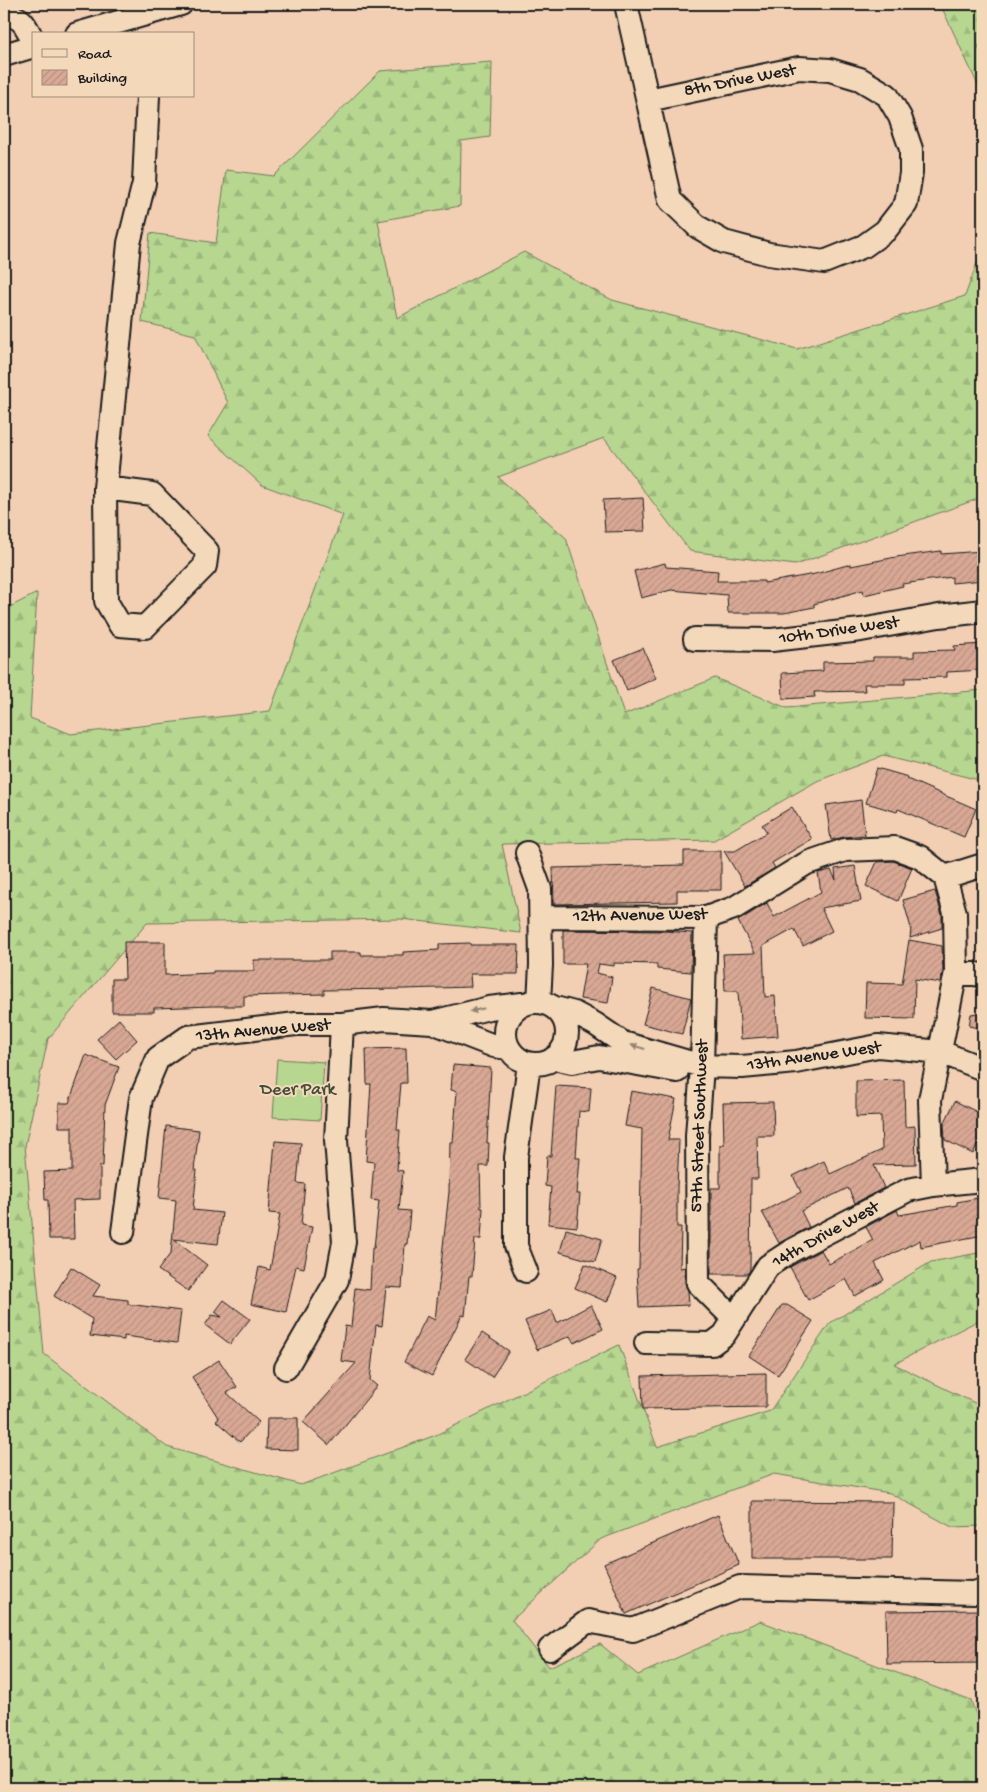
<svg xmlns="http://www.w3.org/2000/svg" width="987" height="1792" font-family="'Gochi Hand',sans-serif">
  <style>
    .green { fill: #b7d790; stroke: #6a7a56 }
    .forest { fill: url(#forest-firs); stroke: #6a7a56 }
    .building { fill: url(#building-hatch); stroke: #1c1c1c }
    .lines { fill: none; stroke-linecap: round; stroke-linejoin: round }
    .minor-casing { stroke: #1c1c1c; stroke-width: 26 }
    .minor { stroke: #f3d8ba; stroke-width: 22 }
    .oneway { fill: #928373 }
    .labels { text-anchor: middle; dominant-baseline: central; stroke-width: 4; stroke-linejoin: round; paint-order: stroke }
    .street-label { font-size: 18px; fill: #1c1c1c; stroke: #f3d8ba }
    .park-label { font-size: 18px; fill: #434b39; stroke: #f3d8ba }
  </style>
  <defs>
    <pattern id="forest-firs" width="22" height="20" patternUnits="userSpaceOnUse" patternTransform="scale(1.25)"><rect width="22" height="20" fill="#b7d790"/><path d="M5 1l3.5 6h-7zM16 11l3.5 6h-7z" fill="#9db87c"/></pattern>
    <pattern id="building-hatch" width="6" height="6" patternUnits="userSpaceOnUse" patternTransform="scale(1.25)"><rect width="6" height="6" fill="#d9a895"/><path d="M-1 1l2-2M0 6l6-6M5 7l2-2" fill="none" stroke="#ba9080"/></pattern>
  </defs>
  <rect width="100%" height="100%" fill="#f2ceb3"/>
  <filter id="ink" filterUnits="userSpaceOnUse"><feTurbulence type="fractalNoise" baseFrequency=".02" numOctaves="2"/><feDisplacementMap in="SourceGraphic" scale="10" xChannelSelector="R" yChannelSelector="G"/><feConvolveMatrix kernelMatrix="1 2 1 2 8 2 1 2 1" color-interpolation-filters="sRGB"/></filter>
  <g filter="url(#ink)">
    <path class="green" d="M277,1059l47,3 -4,58 -47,-3z"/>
    <path class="forest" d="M910,4h73v33l-5,11 5,7v41l-40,-86z
      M492,62l-2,75 -29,4 -1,65 -82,15 19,97 127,-66 88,48 185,49 168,-53 18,-49v250l-188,68 -105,-14 -86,-113 -106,39 68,61 58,177 91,-37 72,30 196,-18v87l-8,2 -92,-23 -66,25 -103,59 -212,4 19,89 -120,-14 -254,4 -99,116 -23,107 19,208 123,93 134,38 135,-50 183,-90 38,102 113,-36 60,-88 101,-61 52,-10v66l-89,46 89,43v119l-31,1 -62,-34 -116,-19 -173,65 -89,81 37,47 51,-23 38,31 122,-54 211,80 12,33v54h-979v-1178l33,-17 -7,125 41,16 199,-23 73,-196 -81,-30 -54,-49 20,-33 -33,-68 -53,-13 8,-89 66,10 10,-73 48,6 106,-105z"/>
    <path class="building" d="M643,498l2,33 -40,1 -2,-32z
      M941,551v3l42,-3v29l-31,3v-6l-50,7 1,2 -39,9 -1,-5 -49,14v3l-30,6h-56l-1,-18 -56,-5 -30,8 -7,-27 31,-8 1,4 52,4 -1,10h47v2l51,-9 36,-10v2l45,-9z
      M983,644v26l-36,2v5l-42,1v6h-41l1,7 -51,1 1,5 -32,2 -1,-26 41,-2v-9l50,-1v-4h41v-6l41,-1 -1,-4z
      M643,648l13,30 -29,13 -13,-31z
      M877,768l31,9 -1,2 69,30 -12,28 -66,-28 -1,3 -31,-9z
      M861,800l4,35 -21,2 -13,3 -5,-35z
      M792,807l20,32 -40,24 3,5 -30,18 -21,-35h11l32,-19 -5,-7z
      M684,851h37v39h-44v12l-123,2 -1,-36 131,-3z
      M893,861l19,7 -14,33 -32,-15 11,-24z
      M855,866l6,35 -40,7 11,23 -29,15 -9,-17 -31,17 2,51 10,-1 3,40 -37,3 -3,-48h-13l-2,-37 32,-1 -17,-32 29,-18 7,14 47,-25 -3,-19 13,-3 5,10 -1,-11z
      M935,891l7,24v13l-32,10 1,-10 -8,-28z
      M563,930l102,1 27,2 -1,39 -34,-3v-5l-43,-1v3l-15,-2 -2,9 15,4 -4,26 -28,-4 6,-35h-23z
      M909,940l33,6 1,25 -3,12 -25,-4 -1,40 -49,-1 1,-35 36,1z
      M124,942h41v33l48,-2v-2h41v-11h76v-8h31v3h42v-3l36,-2v-6l31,-1v2h49l-1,29h-48l1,13 -67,2 -80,1v4l-80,2v10h-31l-59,2v4h-42v-33h13z
      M653,988l38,10 -9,36 -39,-10z
      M983,1012v17l-14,-3 2,-12z
      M119,1019l18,21 -21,19 -19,-20z
      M406,1048l1,35h-6l-4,47h3l-3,40 6,1 -4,39 11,1 -3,33h-2l-3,44 -16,-1 -4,39 -6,-1 -6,55 7,6 -48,59 -26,-23 53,-59 -15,-2 4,-35 6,1 4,-39 15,2 2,-42h2l5,-47 -8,-1 3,-38 -8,-1 5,-77h-4l-1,-35z
      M86,1055l33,12 -14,38 -2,61h-3v33l-27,1 1,39h-25l-1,-39h-3l-1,-28 28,-1v-44h-13v-24h10z
      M453,1065l38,3 -4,75h2l-1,23h-8l1,42h2l-2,31h-6l-3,37h-3l-4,40 -3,-1 -30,61 -28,-14 23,-46 8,4 14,-128 1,-50h3l4,-51 -6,-1z
      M904,1080l1,47 10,-1 1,38 -42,1 10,23 -29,15 -7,-15 -47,23 8,16 -30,16 -17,-31 39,-20 -8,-16 31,-15 6,13 52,-24 -1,-34 -25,1v-36z
      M556,1086l35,2 -2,24 -10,-1 -3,47h4l-3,36h3l-3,33 -29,-3 3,-37 -6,-1 2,-30h4z
      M631,1091l45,8 -8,41h11l-2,49v38h4l-1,41 5,-1v16l3,8 1,14 -50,2 -2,-38h2l3,-140 -17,-3z
      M955,1101l28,14v16l-10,23 -28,-14 -1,-16z
      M773,1102l1,34h-17l1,43h-7l-1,91 -3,4h-36v-86h9v-43h4l-1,-42z
      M166,1126l33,4 -5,40h3l-4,40 29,3 -4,31 -45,-5 34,26 -19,26 -30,-21 13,-17 5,-53 -17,-2z
      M275,1141l26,2 -4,40 8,1 -4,41 11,2 -8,41 -8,-2 -10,46 -35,-8 8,-37 11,3 10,-56 -11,-1z
      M983,1197v38l-62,12 -1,-7 -45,23 9,17 -29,16 -9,-17 -38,21 -18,-33 31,-17 8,14 44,-24 -7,-13 31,-17 2,5 58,-10v-3z
      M566,1229l36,10 -7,23 -35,-10z
      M585,1264l32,14 -10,24 -32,-14z
      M71,1267l29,18 -7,11 35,4v4l53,7 -4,32 -53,-7v4l-34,-4 2,-17 -38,-23z
      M224,1300l26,19 -20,25 -25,-19 7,-10 10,2 -7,-5z
      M591,1305l12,24 -29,14 -4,-7 -33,14 -12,-29 27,-11 5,13z
      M782,1305h5l26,16 -35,54 -29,-19z
      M482,1333l27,18 -17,26 -27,-18z
      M219,1360l18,27 -10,6 32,29 -19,20 -24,-21 3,-2 -27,-42z
      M766,1373v34l-123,2 -1,-33z
      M267,1418h31v32l-32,-1z
      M752,1501l141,1 -1,57h-140z
      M718,1515l21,50 -113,49 -22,-50z
      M983,1610v53l-96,1 -1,-53z"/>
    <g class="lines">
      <defs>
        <path id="minor" d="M626,4l44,196 28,27 26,15 45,12 55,8 40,-16 21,-15 21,-27 5,-31v-24l-11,-32 -13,-22 -27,-16 -30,-9 -31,-2 -151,32
          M4,15c19,0 22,12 30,27
          M77,34l104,-30
          M4,55l30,-9
          M105,488l47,6 55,57 -2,15 -60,61 -25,-2 -14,-24 -1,-113 24,-245 15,-60 4,-87
          M695,639l77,1 89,-10 78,-14 44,-5
          M527,853l13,36 1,76 -2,37
          M541,917l165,1 28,-10 73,-45 38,-13 50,-2 25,9 25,20 38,-12
          M706,918l-4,148 -5,70 1,147 35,35
          M956,972l27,3
          M505 1033a31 31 0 1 1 62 0a31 31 0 1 1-62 0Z
          M555,1008l19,5 21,11 28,19 79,23 40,1 54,-5 82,-16 63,6 42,17
          M432,1022l57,-14 33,-4
          M554,1058l18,4 27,-5 78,14
          M933,1185l-3,-85 26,-128 -1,-59 -10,-36
          M123,1232l18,-134 17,-40 30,-21 108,-13h46l42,-5 48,3 62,24 14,2
          M526,1271l-10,-25v-89l13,-93
          M646,1343l66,1 12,-9 44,-69 23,-15 117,-61 25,-5 50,-5
          M286,1368l51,-88 7,-38 -8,-102 6,-116
          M550,1649l38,-28 45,9 107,-43 234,6 9,-3"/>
      </defs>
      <use href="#minor" class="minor-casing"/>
      <use href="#minor" class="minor"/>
    </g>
    <defs><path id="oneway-solid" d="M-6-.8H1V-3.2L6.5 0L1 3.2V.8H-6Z" transform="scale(1.25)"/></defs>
    <g class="oneway">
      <use href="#oneway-solid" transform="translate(477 1010) rotate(167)"/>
      <use href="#oneway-solid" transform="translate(638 1047) rotate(-164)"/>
    </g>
  </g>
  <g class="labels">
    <g class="street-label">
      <text transform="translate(740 81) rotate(-11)">8th Drive West</text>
      <text transform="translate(839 631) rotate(-8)">10th Drive West</text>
      <text transform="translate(640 916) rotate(-1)">12th Avenue West</text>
      <text transform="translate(263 1031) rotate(-5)">13th Avenue West</text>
      <text transform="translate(814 1057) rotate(-8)">13th Avenue West</text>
      <text transform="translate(700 1126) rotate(-88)">57th Street Southwest</text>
      <text transform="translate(826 1235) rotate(-29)">14th Drive West</text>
    </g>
    <g class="park-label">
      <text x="298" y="1090">Deer Park</text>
    </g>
  </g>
  <rect width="987" height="1792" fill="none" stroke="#f3d8ba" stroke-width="20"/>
  <rect x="10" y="10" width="967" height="1772" fill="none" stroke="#1c1c1c" stroke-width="2" filter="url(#ink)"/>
  <rect x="32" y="32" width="162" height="65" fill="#f3d8ba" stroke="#9d8d7b"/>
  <rect x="42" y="49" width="25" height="8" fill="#f3d8ba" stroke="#9d8d7b"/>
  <text x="78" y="58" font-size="15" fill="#1c1c1c">Road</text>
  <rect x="42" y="70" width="25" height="15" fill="url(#building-hatch)" stroke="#9d8d7b"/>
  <text x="78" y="82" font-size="15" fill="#1c1c1c">Building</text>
</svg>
